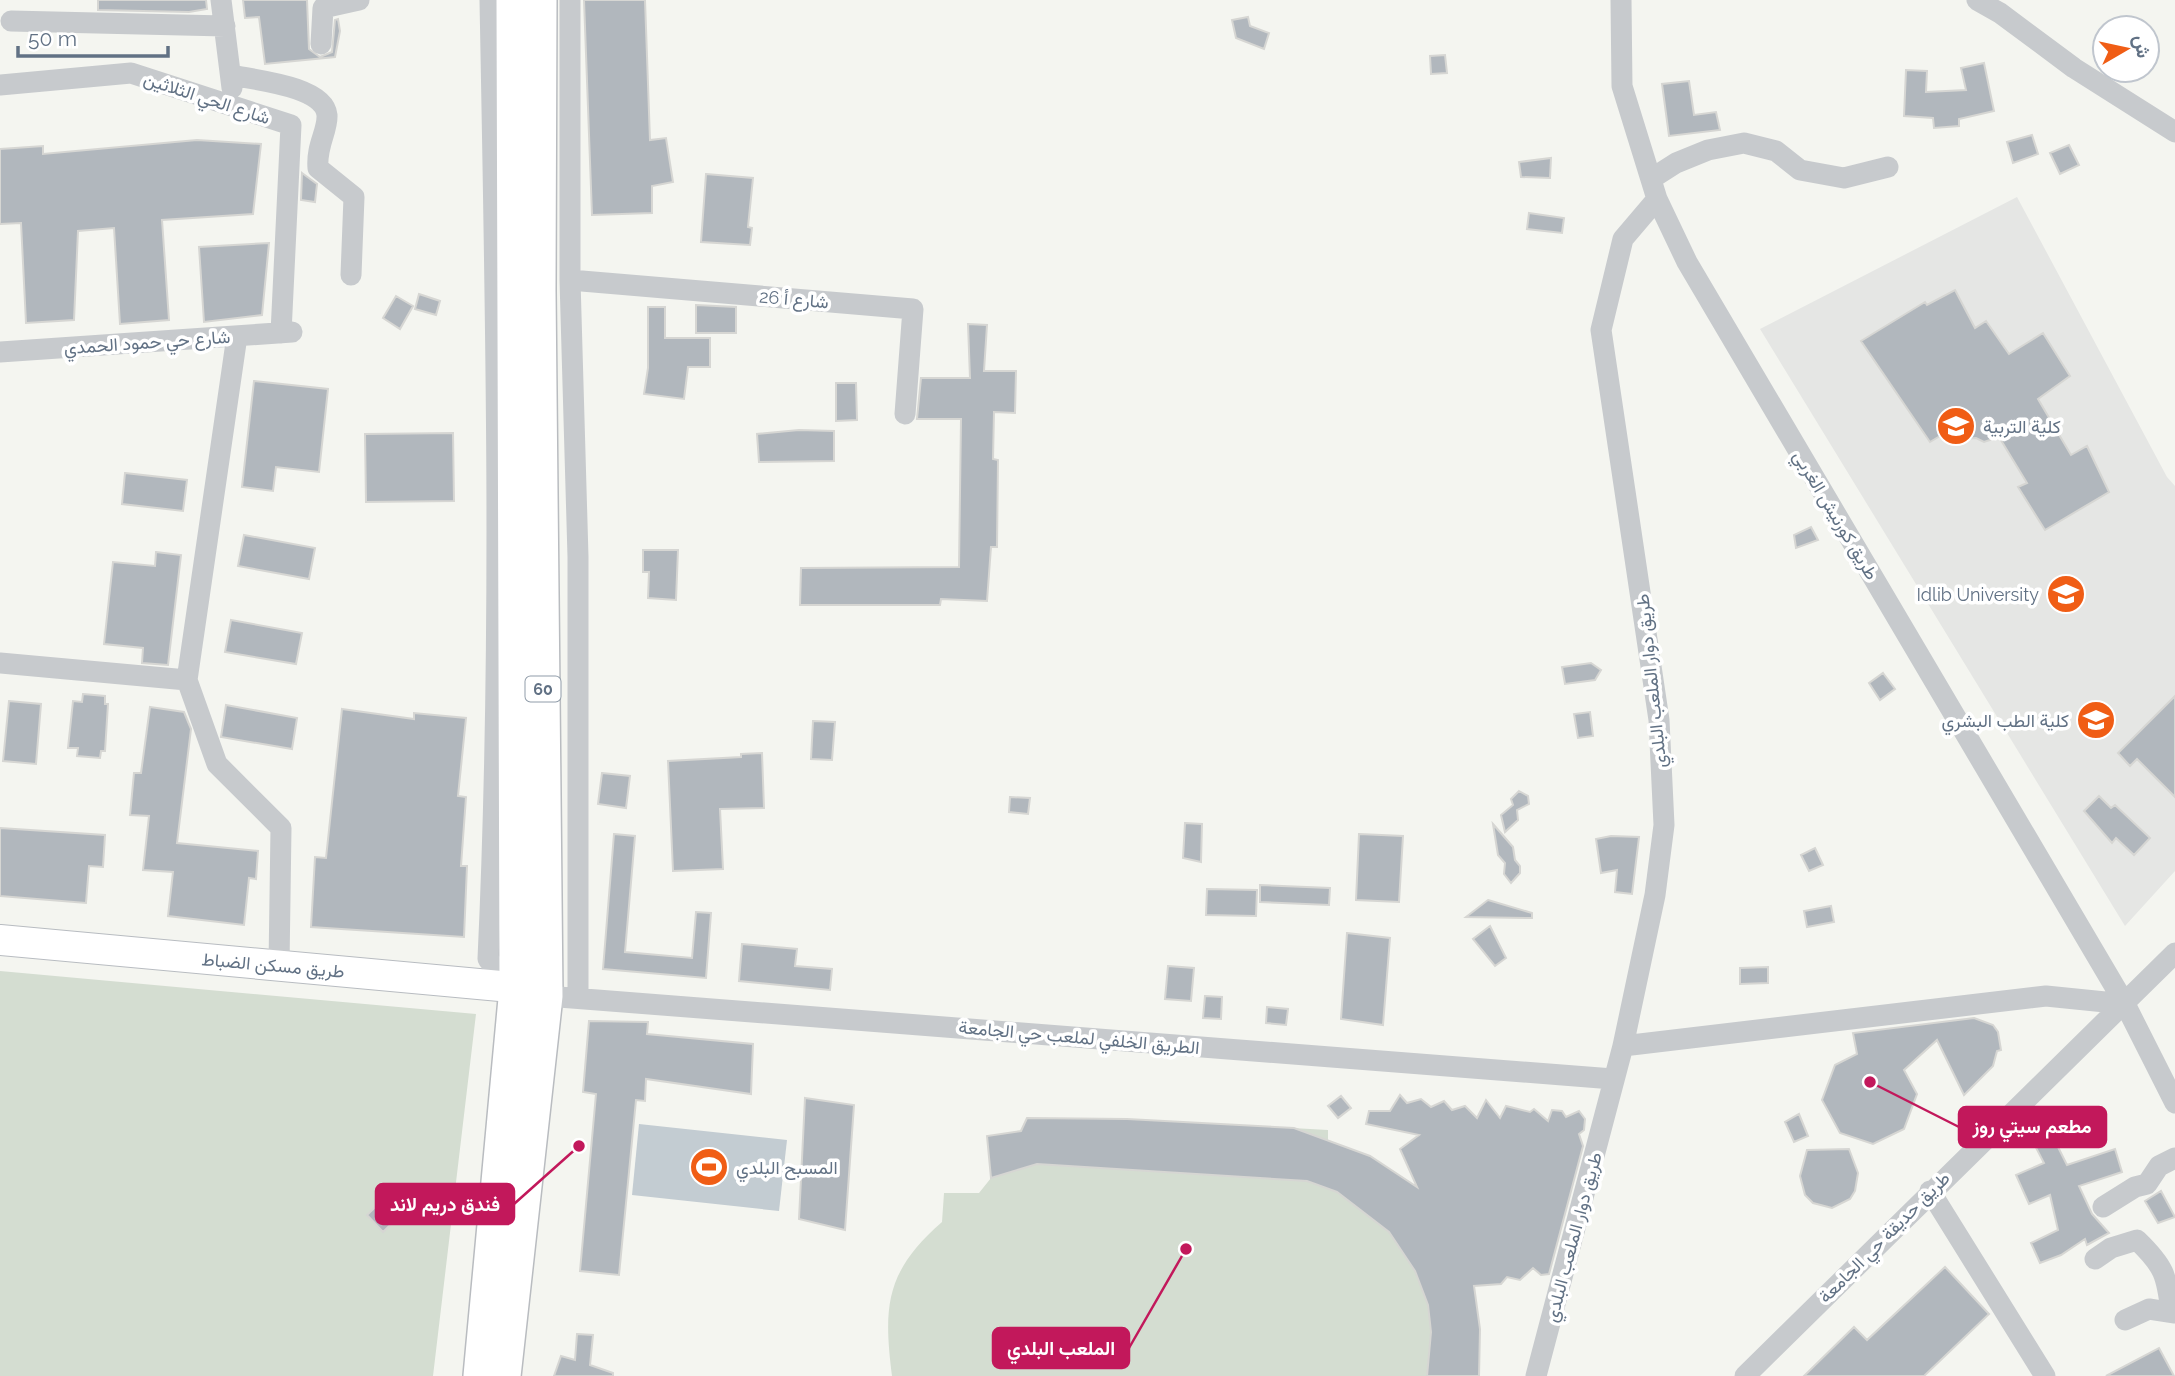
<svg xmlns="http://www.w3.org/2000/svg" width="2175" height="1376" font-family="Raleway,Vazirmatn,sans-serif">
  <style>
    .built { fill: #e5e6e4 }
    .green { fill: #d4ddd1 }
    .water { fill: #c3ccd2 }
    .building { fill: #b1b7bd; stroke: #d6d6d3; stroke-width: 2 }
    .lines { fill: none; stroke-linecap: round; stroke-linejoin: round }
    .secondary-casing { stroke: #b8bcc1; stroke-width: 32 }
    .primary-casing { stroke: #b9bcc0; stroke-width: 36 }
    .street { stroke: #c7cacd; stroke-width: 21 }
    .secondary { stroke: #fff; stroke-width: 30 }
    .primary { stroke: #fff; stroke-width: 33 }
    .labels { text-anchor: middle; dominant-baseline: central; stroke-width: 7; stroke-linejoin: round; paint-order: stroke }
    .shield { fill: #fff; stroke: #909ca9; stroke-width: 2 }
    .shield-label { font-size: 16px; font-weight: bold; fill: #617184 }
    .street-label { font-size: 18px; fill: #617184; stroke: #fff }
    .poi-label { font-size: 18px; fill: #617184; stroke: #fff; text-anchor: start }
    .leader { fill: none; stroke: #c2185b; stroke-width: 2.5 }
    .callout-dot { fill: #c2185b; stroke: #fff; stroke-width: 2.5 }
    .callout { fill: #c2185b; stroke: #c2185b; stroke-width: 2.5 }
    .callout-label { font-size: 19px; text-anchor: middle; font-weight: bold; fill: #fff }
  </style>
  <rect width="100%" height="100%" fill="#f4f5f0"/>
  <path class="built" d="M2017,197l150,280 8,9v385l-50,55 -365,-597z"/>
  <path class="green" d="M0,971l476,43 -43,362h-433z
    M1027,1118l100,1 201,11v11l40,14 39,25 67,110 6,39 -2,47h-586c-9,-71 -6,-105 50,-154l2,-29h35l12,-15 -4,-42 33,-5z"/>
  <path class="water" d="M639,1124l148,16 -8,71 -147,-16z"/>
  <path class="building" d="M98,0h108l1,9 -18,3 -91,-2z
    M243,0h64l2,49 11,8 12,-5 3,-32 3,-1 2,12 -5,26 -70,7 -6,-47 -14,1z
    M584,0h61l5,140 16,-2 7,44 -21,4v27l-60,2z
    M1248,17l2,9 19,7 -5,16 -28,-11 -4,-18z
    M1445,55l2,18 -16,1 -1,-18z
    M1984,63l10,48 -35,8v7l-25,2 -1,-10 -29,-2 2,-46 21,1 -1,21 40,-2 -5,-22z
    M1689,81l5,34 22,-3 4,18 -51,6 -7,-52z
    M2032,135l6,19 -25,9 -6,-21z
    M197,140l64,4 -8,70 -91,6 7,100 -49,4 -6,-96 -36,3 -4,89 -48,3 -5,-100 -21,1v-75l43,-3v8z
    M2069,145l10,20 -19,9 -10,-21z
    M1551,158l-1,20 -29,-1 -2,-15z
    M302,173l15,11 -2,18 -14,-2z
    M706,174l47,4 -5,49 4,1 -2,17 -49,-3z
    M1529,213l35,5 -2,15 -35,-4z
    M269,243l-7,72 -58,7 -5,-75z
    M1955,290l20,38 11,-7 23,33 34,-21 27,43 -32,23 33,56 16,-9 22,46 -64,38 -27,-43 9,-4 -28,-46 -15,5 -8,-4 -11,1 -10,-12 -25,15 -69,-101 64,-39 2,3z
    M419,294l21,7 -4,14 -21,-6z
    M396,296l17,10 -13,23 -17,-11z
    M696,305l40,2v26h-40z
    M648,307h17v31h45v29h-22l-4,32 -40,-5 4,-26z
    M968,324l19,1 -3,46h32l-1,42 -21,-1 -1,47 5,1 -1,87h-6l-4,54 -46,-2 -1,6h-140l1,-37 158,-1 2,-148h-44l4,-41h49z
    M254,381l74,8 -9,83 -43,-5 -3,24 -31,-4z
    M836,383h20l1,37 -21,1z
    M799,430l35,1v30l-75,1 -2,-28z
    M453,433l1,68 -88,1 -1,-68z
    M125,473l62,7 -4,31 -61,-7z
    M1811,527l7,13 -22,8 -2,-13z
    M244,535l71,13 -6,31 -71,-13z
    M643,550h35l-2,50 -28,-2 1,-26h-6z
    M156,552l25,3 -13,110 -26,-2 1,-15 -39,-4 9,-82 42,4z
    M231,620l71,13 -6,31 -71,-12z
    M1591,663l10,7 -6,10 -30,4 -3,-17z
    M1883,673l12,16 -15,11 -11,-17z
    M83,694l22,2v8h3l-3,47h-4l-1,7 -23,-2 1,-8h-10l5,-47 9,1z
    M2175,696v101l-38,-38 -7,7 -12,-13z
    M9,701l32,3 -5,60 -33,-3z
    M226,705l71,13 -5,31 -71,-12z
    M150,707l34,5 7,17 -14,114 81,8 -2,28 -7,-1 -5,47 -76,-9 5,-44 -30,-2 6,-54 -19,-1 4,-42h7z
    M342,709l72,10v-6l52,5 -8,78 8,1 -5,69h6l-3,71 -153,-10 4,-70 11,1z
    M1590,712l3,24 -15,2 -4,-24z
    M813,721l22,1 -3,38 -21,-1z
    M762,753l2,55 -44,1 3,60 -50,2 -5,-110 73,-4v-3z
    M602,773l28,3 -4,32 -28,-4z
    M1519,791l9,5 1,8 -12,6 1,10 -13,12 -4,-17 12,-10 -2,-6z
    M2099,796l12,12 4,-3 35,33 -16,17 -18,-17 -4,5 -28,-32z
    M1010,797l20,1 -2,16 -19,-2z
    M1185,823l17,1 -1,38 -18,-4z
    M1493,824l20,23 2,13 5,6v7l-9,10 -7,-9 1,-11 -7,-8z
    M0,828l105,7 -2,32 -14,-1 -3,37 -86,-7z
    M614,834l21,2 -10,116 67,6 4,-46 15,1 -5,65 -103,-9z
    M1359,834l44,2 -4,66 -43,-2z
    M1611,836l28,1 -7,57 -17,-2 2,-22 -16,3 -5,-34z
    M1815,848l8,17 -14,6 -8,-16z
    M1260,885l70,3 -1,17 -69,-3z
    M1207,889l50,1 -1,26 -50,-1z
    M1488,900l44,13v5l-66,-1z
    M1831,906l3,16 -27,5 -3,-16z
    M1490,926l16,32 -11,8 -22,-27z
    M1347,933l43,5 -7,87 -42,-6z
    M742,944l55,5 -2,17 37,3 -2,21 -91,-9z
    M1168,966l26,2 -3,33 -26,-2z
    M1768,967v16l-28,1v-16z
    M1205,996l17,1 -1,22 -18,-1z
    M1267,1007l21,2 -2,16 -20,-2z
    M1974,1018l19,7 5,7 3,18 -4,1 -4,15 -29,29 -27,-55 -33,30 13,24 -13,35 -31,15 -33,-11 -18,-33 13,-35 22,-11 -4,-21z
    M589,1021l59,1 -1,12 106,10 -2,50 -105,-15 -1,22 -9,-1 -17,175 -39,-4 16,-177 -13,-2z
    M1400,1095l7,8 14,-4 10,8 13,-6 8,9 13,-4 12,12 9,-18 14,18 6,-12 24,6 4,-3 14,12 4,-11 10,1 4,6 13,-6 6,8 -1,11 -5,4 4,12 -34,128 -8,1 -8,-7 -13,12 -13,-3 -6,7 -27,2 6,43 -1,47h-52l4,-44 -3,-27 -13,-34 -26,-39 -52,-40 -30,-11 -270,-17 -46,14 -4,-42 34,-5 6,-13 100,1 167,9 76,28 47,31 -17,-38 19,-14 -53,-11 3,-13h21z
    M1341,1096l10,12 -13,10 -10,-12z
    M805,1098l49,7 -9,125 -46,-11z
    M1799,1114l9,22 -14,6 -9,-20z
    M2048,1127l19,38 48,-16 7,23 -43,14 13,28 17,19 -22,12 -2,-6 -24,16 -21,8 -9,-20 27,-13 -8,-35 -21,9 -13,-29 28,-12 -14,-27z
    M1849,1149l9,24 -3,18 -5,8 -18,9 -19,-5 -8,-8 -5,-19 7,-26z
    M395,1188l16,17 -28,27 -16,-17z
    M2161,1191l14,26 -17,6 -13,-22z
    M1945,1267l44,47 -65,62h-120l50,-49 13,13z
    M577,1334l16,1 -3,30 23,8v3h-59l7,-20 14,4z
    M2159,1348l15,28h-68z"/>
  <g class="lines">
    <defs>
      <path id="secondary" d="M0,940l511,47 28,7"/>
      <path id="primary" d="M480,1376l36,-388 -3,-988
        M504,1376l42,-380 -7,-705 1,-291"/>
    </defs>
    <use href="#secondary" class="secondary-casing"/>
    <use href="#primary" class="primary-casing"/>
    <path class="street" d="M221,0l11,88
      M490,0c6,320 13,640 -2,959l23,28
      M570,0v280l8,277v440
      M1621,0l1,86 35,113 30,63 438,742 50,99
      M1977,0l23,13 74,55 101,64
      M11,21l214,5
      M321,44l2,-36 36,-8
      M231,75c23,5 93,11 96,40 1,16 -11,30 -9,53l36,29 -3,78
      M0,85l131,-12 160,52 -10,208
      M1651,179l25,-16 32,-13 36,-7 32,8 24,19 44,8 44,-11
      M570,280l343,29 -8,105
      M237,336l-50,344 30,84 64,64 -2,137
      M0,352l292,-20
      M0,663l187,17
      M546,996l1067,83
      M1623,1046l423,-50 79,8
      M1930,1191l115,185
      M2103,1207l32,-20 12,-3 12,-18 16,-8
      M2095,1259l16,-11 26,-8c27,26 30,35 34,72
      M2125,1320l24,-11 26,4
      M1536,1376l87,-330 32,-151 9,-70 -5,-105 -58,-390 22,-91 34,-40
      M1745,1376l430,-423"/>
    <use href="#secondary" class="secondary"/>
    <use href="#primary" class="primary"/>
  </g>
  <defs>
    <symbol id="university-disc" viewBox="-11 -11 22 22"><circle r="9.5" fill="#f05d15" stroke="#fff"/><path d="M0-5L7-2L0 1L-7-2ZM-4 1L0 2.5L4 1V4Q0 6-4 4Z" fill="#fff"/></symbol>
    <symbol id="stadium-disc" viewBox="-11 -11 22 22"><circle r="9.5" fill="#f05d15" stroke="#fff"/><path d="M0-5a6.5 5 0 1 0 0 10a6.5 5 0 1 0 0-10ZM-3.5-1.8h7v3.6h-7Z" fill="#fff"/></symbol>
  </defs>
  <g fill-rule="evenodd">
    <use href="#university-disc" x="1934" y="404" width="44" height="44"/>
    <use href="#university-disc" x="2044" y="572" width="44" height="44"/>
    <use href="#university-disc" x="2074" y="698" width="44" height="44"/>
    <use href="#stadium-disc" x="687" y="1145" width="44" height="44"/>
  </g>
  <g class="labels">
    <rect class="shield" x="525.5" y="676.5" width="35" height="25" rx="5"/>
    <g class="shield-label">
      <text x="543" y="689">60</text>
    </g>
    <g class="street-label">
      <text transform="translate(207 98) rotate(18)">شارع الحي الثلاثين</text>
      <text transform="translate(794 299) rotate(5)">شارع أ 26</text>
      <text transform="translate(147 342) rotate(-4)">شارع حي حمود الحمدي</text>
      <text transform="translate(1836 515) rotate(59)">طريق كورنيش الغربي</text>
      <text transform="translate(1651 681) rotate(-96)">طريق دوار الملعب البلدي</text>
      <text transform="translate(273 965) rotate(5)">طريق مسكن الضباط</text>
      <text transform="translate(1079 1037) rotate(5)">الطريق الخلفي لملعب حي الجامعة</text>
      <text transform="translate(1573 1237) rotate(-75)">طريق دوار الملعب البلدي</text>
      <text transform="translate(1884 1237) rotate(-45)">طريق حديقة حي الجامعة</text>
    </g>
    <g class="poi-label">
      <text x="1983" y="426">كلية التربية</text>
      <text x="2039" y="594" text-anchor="end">Idlib University</text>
      <text x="2069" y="720" text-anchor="end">كلية الطب البشري</text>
      <text x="736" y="1167">المسبح البلدي</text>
    </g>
  </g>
  <path class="leader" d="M1870 1082L1959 1127M579 1146L514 1204M1186 1249L1129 1348"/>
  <g class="callout-dot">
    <circle cx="1870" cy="1082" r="7"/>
    <circle cx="579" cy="1146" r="7"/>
    <circle cx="1186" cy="1249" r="7"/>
  </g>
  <g class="callout">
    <rect x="1959" y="1107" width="147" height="40" rx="7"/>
    <rect x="376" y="1184" width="138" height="40" rx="7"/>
    <rect x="993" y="1328" width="136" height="40" rx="7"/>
  </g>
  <g class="callout-label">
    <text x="2032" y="1133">مطعم سيتي روز</text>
    <text x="445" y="1211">فندق دريم لاند</text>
    <text x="1061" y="1355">الملعب البلدي</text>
  </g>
  <g transform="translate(2126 49) rotate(81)"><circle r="33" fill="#ffffff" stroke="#c0c6ce" stroke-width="2"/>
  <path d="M0-5L12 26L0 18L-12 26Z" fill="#f05d15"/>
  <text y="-10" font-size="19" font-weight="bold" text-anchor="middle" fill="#617184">ش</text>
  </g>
  <path d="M18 46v10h150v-10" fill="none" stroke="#617184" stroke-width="3.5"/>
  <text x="28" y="46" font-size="21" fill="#617184" stroke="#ffffff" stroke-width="5" paint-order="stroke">50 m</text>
</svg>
